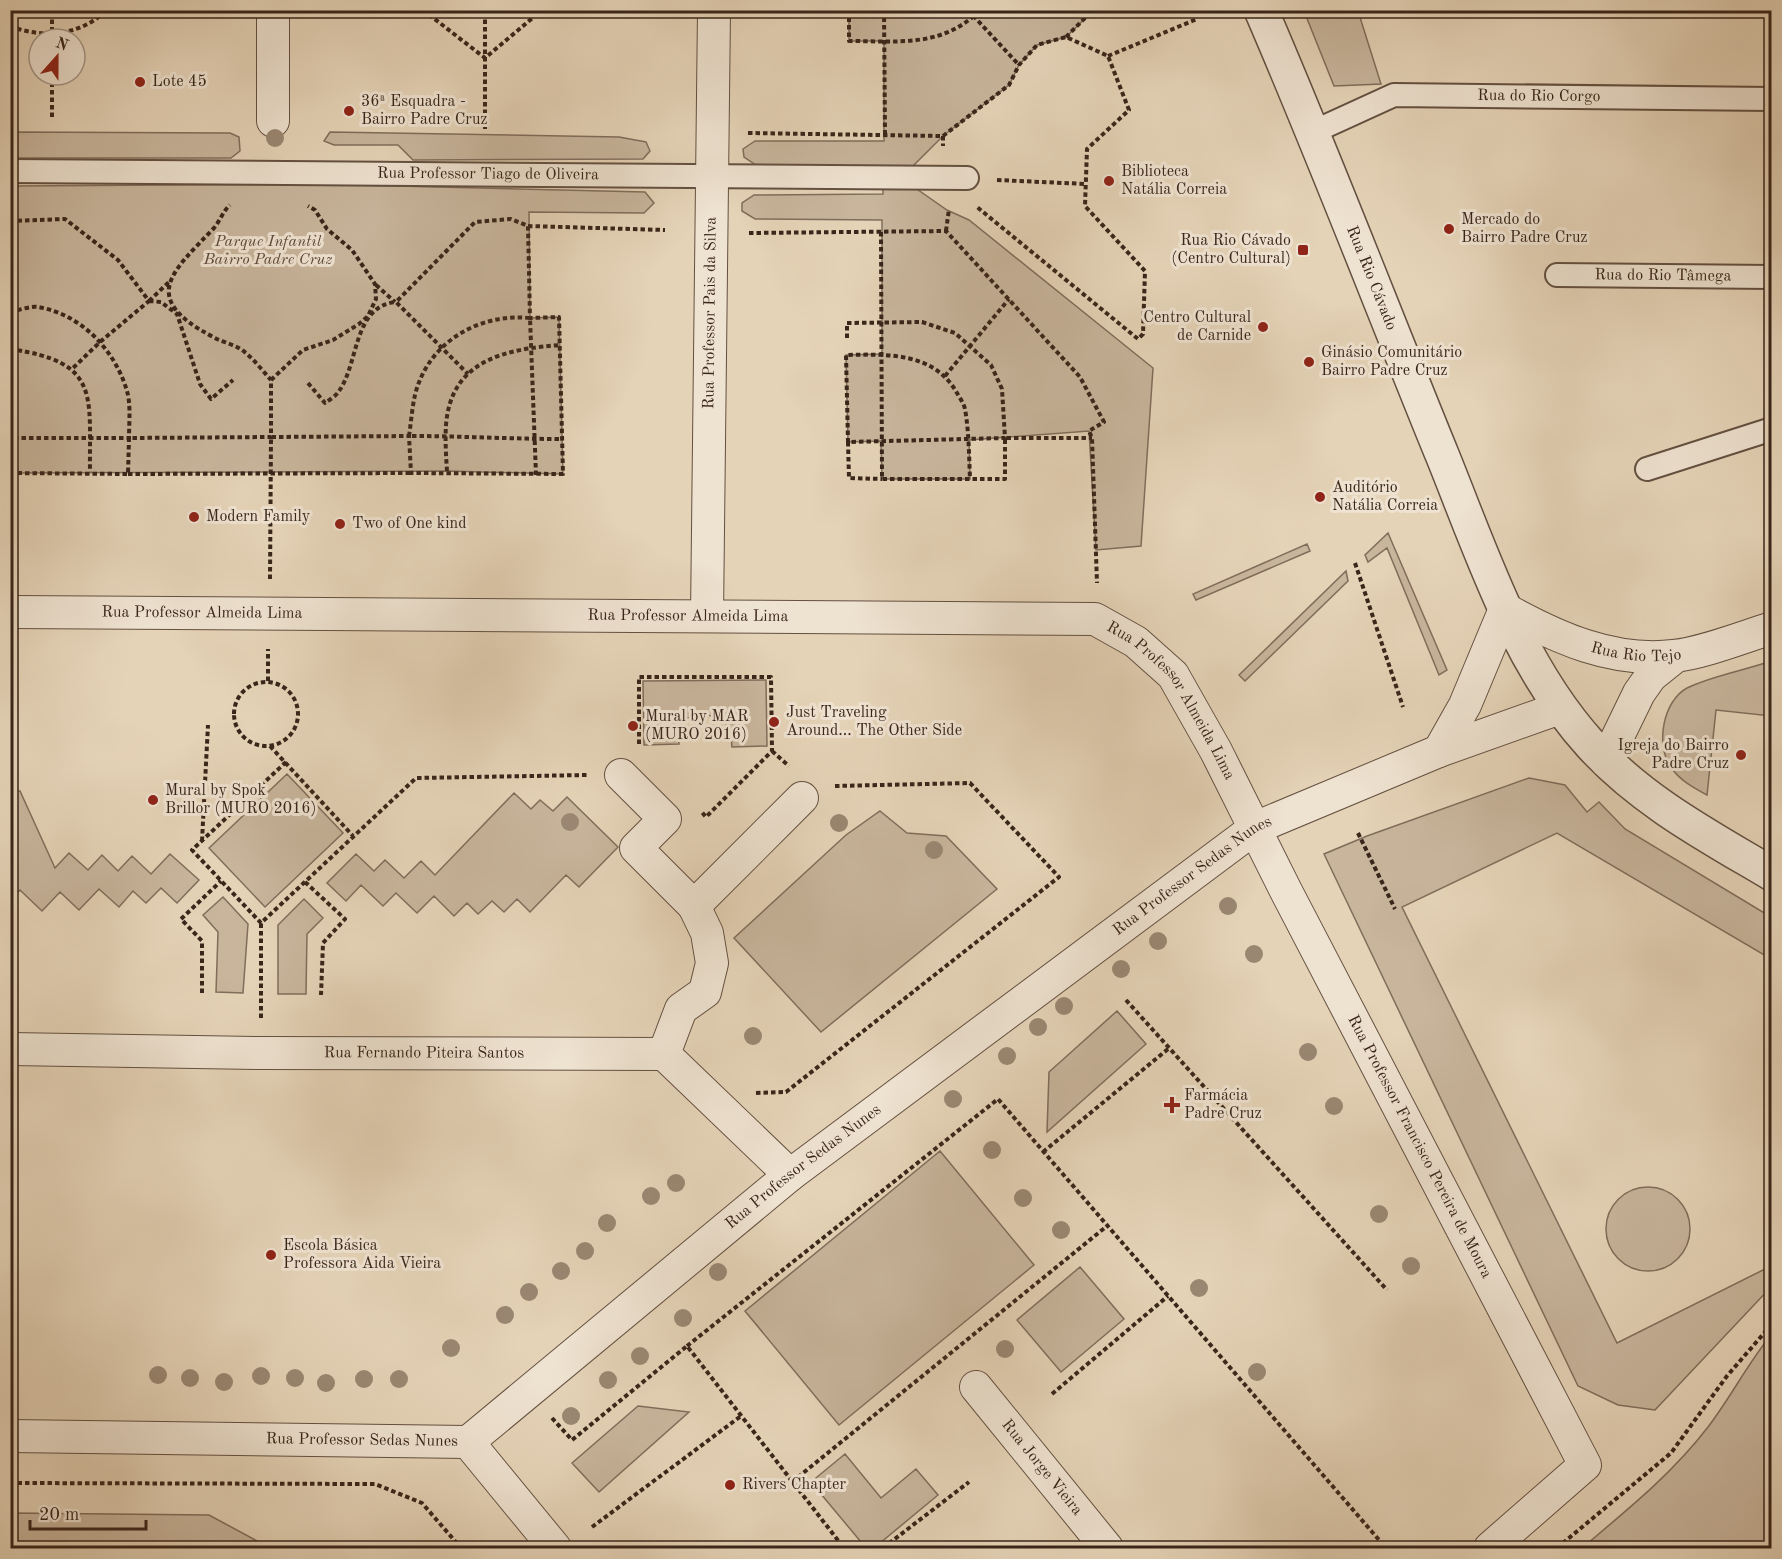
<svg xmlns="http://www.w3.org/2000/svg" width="1782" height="1559" font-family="'Old Standard TT',serif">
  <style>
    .green { fill: #c8b59c; stroke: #806d5b; stroke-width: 1.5 }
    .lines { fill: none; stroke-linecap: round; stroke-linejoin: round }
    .pedestrian-casing { stroke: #645041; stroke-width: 26 }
    .minor-casing { stroke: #645041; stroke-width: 34 }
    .tertiary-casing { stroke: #645041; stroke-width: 36 }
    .path { stroke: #39251a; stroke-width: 4; stroke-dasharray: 4.5 3; stroke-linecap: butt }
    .pedestrian { stroke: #eee2d0; stroke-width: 22 }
    .minor { stroke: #eee2d0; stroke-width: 32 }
    .tertiary { stroke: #eee2d0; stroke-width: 33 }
    .tree { fill: #9a8772 }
    .poi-dot { fill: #8f2418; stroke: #eee2d0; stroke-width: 2 }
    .labels { text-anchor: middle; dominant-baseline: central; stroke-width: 6; stroke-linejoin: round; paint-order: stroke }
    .poi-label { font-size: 16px; fill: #39251a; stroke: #eee2d0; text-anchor: start }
    .street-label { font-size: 16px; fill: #39251a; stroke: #eee2d0 }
    .park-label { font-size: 16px; font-style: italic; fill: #5d493a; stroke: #eee2d0 }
  </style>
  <rect width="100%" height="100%" fill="#e5d3b7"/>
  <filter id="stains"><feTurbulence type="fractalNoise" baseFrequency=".00333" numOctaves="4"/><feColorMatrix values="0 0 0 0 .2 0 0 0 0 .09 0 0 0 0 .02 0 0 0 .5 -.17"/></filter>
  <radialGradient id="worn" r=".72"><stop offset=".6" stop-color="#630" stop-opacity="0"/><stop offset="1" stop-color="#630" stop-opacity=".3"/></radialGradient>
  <path class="green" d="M849,11h244l-27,26 -29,8 -18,20 -10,20 -66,51 -42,42 46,32 22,10 184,148 -12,178 -45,4 -7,-119 -120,9 1,39h-88l-1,-38 -33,1 -2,-87 36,-1v-134l-127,-1 -13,-8v-8l12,-8 129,-1v-28l-127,-1 -12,-8 -1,-8 12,-8h129v-100h-35z
    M1304,11h54l23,73 -47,2z
    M11,132l219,1 9,4 1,14 -9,7h-220z
    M330,132l289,5 27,5 4,9 -7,8 -230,1 -15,-15h-64l-10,-4z
    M313,184l332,8 9,11 -10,10 -115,-1 1,106 29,-1 4,157 -116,-3 -436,2 -1,-287z
    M1388,533l59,137 -8,5 -52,-127 -19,14 -3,-7z
    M1307,544l3,7 -114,49 -3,-6z
    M1346,571l2,10 -103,100 -6,-6z
    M1771,661v55l-55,-6 -9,85c-13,-7 -28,-15 -36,-28 -16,-22 -8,-66 16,-79 24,-12 59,-18 84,-27z
    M766,680l1,66 -35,1c-1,-4 0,-11 -1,-15 -6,-20 -47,-25 -53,-2 -1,4 1,10 1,14l-35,1 -1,-64z
    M287,774l56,59 -78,74 -56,-59z
    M1529,778l36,7 22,27 12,-10 26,27 146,88v42l-214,-126 -155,74 215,436 154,-77v21l-116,123 -37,-5 -40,-19 -254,-532 43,-18z
    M11,791h9l35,77 14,-15 19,17 14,-15 16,16 14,-15 19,18 19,-20 29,26 -22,23 -16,-15 -15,15 -13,-12 -14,16 -20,-18 -20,21 -19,-18 -18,19 -22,-21 -9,10z
    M514,793l17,16 9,-9 13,11 14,-14 51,50 -39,40 -13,-12 -36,37 -13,-13 -13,13 -12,-11 -14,13 -11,-11 -13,13 -20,-20 -17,17 -21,-20 -13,13 -22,-21 -15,16 -19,-18 29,-29 18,17 11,-11 19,18 17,-17 14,14z
    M880,811l27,22 39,3 51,53 -176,143 -87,-94 112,-103z
    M223,897l25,27 -5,69 -27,-1 2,-60 -15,-17z
    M304,899l19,19 -16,16 -1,60h-28v-69z
    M1117,1011l29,33 -99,88 2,-60z
    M940,1151l94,114 -195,160 -94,-114z
    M1606 1229a42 42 0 1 1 84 0a42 42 0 1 1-84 0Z
    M1080,1267l44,52 -63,53 -44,-52z
    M1771,1335v213h-189c45,-38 90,-74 126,-121 23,-30 40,-64 63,-92z
    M638,1406l51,6 -90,80 -27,-29z
    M845,1454l36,44 35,-29 22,26 -64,53h-8l-55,-66z
    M11,1513l198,2 61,33h-259z"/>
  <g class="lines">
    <defs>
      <g id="pedestrian">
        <path id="s1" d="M1313,132l81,-37 378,4"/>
        <path id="s2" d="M10,171l957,7"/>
        <path id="s3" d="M1557,275l215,2"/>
        <path d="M1647,469l125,-40"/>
      </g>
      <g id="minor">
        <path d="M273,121v-111"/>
        <path id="s4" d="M10,612l1085,7 41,23 37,33 43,76 70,140 299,574 -95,83"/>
        <path id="s5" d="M707,616l7,-606"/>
        <path id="s6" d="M1439,751l26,-46 40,-96c52,29 108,54 169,47 29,-3 69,-19 98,-28"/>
        <path d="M1606,761l33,-68 12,-17 25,-20"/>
        <path d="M621,775l44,44 -29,29 58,58 108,-108"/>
        <path id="s7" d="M10,1049l251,4 403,1 126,121"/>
        <path d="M664,1054l17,-45 24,-17 7,-29 -5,-30 -13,-27"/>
        <path id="s8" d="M976,1387l131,161"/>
        <path id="s9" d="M10,1436l458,6 322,-267 465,-347 184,-77 121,-43"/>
        <path d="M468,1442l87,106"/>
      </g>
      <g id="tertiary">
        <path id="s10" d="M1261,10c64,148 121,298 182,447 40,99 75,208 148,288 51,56 117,91 181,129"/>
      </g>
    </defs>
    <use href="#pedestrian" class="pedestrian-casing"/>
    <use href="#minor" class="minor-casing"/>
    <use href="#tertiary" class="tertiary-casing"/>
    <path class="path" d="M423,10l62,48 57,-48
      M849,10v31c49,0 94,7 131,-31
      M884,10l1,125
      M968,10l51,55
      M10,26c33,13 70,10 97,-16
      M1066,37l27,-27
      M52,39v-29
      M1108,56l89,-37
      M52,75v44
      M485,129v-119
      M748,133l195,3v10
      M943,136l66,-51 10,-20 18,-20 29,-8 42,19 21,54 -42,39 -2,57 60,65 -2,63 -5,5 -161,-132
      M997,180l89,4
      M10,221l55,-2 53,41 31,41 -49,41 -28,27
      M528,226l137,4
      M946,231l3,-22
      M881,232l1,247h123v-41h87
      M749,233l197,-2 134,146 24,45 -15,9 3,7 5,145
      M376,285l19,17
      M149,301l12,1 16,12 23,70 11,15 22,-19
      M149,301l20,-19
      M10,312c9,-2 20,-6 28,-5 43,7 77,43 89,84 4,14 2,32 2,47h-119
      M847,338v-15l75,-1 33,11 36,32 11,24 3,49 -157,4 -2,-87c41,-1 88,-3 111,38 3,5 7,11 8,16 4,23 4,47 5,70
      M10,349c91,13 79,46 80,123
      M945,376l64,-77
      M271,380l32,-30 30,-10 26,-16 9,-8 8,-17 -1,-15 -23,-34 -25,-21 -12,-19 -7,-4
      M308,383l17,20c4,-3 11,-7 14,-12 20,-28 14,-85 57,-89
      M848,442l1,36 33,1
      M447,471c-1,-15 -2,-31 -1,-46 5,-66 61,-76 115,-80
      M10,473l118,1 1,-36 142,-1v-57c-9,-10 -18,-22 -29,-30 -9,-6 -20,-8 -29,-13 -74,-39 -42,-64 1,-109 6,-7 9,-17 16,-23
      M128,474l283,-1
      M536,475l-6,-157c-51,-5 -102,24 -115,77 -3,13 -4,28 -6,41 51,0 102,3 153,3
      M1355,563l48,144
      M270,579l1,-142 138,-1 2,37 152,1 -4,-157 -29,1 -2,-92 -17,-7 -36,3 -79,80 72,72
      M268,681v-32
      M234 714a32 32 0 1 1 64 0a32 32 0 1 1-64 0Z
      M639,744v-67h132l1,74 -66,66 -5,-6
      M270,746l83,90
      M772,751l17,15
      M286,762l-94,88 69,73 155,-145 171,-3
      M1358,833l37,76
      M202,841l6,-116
      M305,882l40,37 -22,24 -2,52
      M202,993v-52l-21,-22 40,-38
      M1126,1000l261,290
      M261,1018v-95
      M756,1093l30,-1 273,-215 -89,-94 -136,3
      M1043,1152l125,-103
      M687,1346l311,-247 388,449
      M1052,1394l116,-98
      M552,1418l20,22 115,-94 157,202
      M792,1482l315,-256
      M10,1483l365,1 47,19 39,45
      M592,1527l149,-111
      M883,1548l86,-66
      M1557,1548l114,-95 56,-77 45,-52"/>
    <use href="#pedestrian" class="pedestrian"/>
    <use href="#minor" class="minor"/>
    <use href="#tertiary" class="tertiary"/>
  </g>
  <g class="tree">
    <circle cx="275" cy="138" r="9"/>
    <circle cx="570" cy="822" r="9"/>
    <circle cx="839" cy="823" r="9"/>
    <circle cx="934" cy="850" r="9"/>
    <circle cx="1228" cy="906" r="9"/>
    <circle cx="1158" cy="941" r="9"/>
    <circle cx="1254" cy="954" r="9"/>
    <circle cx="1121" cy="969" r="9"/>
    <circle cx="1064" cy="1006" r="9"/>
    <circle cx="1038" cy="1027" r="9"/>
    <circle cx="753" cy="1036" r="9"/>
    <circle cx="1308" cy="1052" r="9"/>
    <circle cx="1007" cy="1056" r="9"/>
    <circle cx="953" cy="1099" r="9"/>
    <circle cx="1334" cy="1106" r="9"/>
    <circle cx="992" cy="1150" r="9"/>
    <circle cx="676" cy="1183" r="9"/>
    <circle cx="651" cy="1196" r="9"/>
    <circle cx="1023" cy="1198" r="9"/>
    <circle cx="1379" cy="1214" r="9"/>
    <circle cx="607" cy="1223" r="9"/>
    <circle cx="1061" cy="1230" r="9"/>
    <circle cx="585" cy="1251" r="9"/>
    <circle cx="1411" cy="1266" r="9"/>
    <circle cx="561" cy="1271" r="9"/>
    <circle cx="718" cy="1272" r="9"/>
    <circle cx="1199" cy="1288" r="9"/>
    <circle cx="529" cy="1292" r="9"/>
    <circle cx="505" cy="1315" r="9"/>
    <circle cx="683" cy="1318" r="9"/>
    <circle cx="451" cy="1348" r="9"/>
    <circle cx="1005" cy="1349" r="9"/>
    <circle cx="640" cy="1356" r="9"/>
    <circle cx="1257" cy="1372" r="9"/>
    <circle cx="158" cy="1375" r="9"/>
    <circle cx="261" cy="1376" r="9"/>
    <circle cx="190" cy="1378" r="9"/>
    <circle cx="295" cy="1378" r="9"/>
    <circle cx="364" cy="1379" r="9"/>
    <circle cx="399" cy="1379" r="9"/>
    <circle cx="608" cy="1380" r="9"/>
    <circle cx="224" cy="1382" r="9"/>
    <circle cx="326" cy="1383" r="9"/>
    <circle cx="571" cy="1416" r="9"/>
  </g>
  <g class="poi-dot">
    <circle cx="140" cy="82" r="6"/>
    <circle cx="349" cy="111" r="6"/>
    <circle cx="1109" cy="181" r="6"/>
    <circle cx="1449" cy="229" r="6"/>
    <rect x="1297" y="244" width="12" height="12" rx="3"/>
    <circle cx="1263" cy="327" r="6"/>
    <circle cx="1309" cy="362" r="6"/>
    <circle cx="1320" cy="497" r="6"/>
    <circle cx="194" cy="517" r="6"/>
    <circle cx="340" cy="524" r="6"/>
    <circle cx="774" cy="722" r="6"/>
    <circle cx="633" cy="726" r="6"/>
    <circle cx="1741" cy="755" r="6"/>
    <circle cx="153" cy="800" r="6"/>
    <path d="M1169 1096h6v6h6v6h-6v6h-6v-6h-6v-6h6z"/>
    <circle cx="271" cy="1255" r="6"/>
    <circle cx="730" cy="1485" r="6"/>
  </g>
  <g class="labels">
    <g class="poi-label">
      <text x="152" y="82">Lote 45</text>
      <text x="361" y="102">36ª Esquadra -<tspan x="361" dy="18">Bairro Padre Cruz</tspan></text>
      <text x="1121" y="172">Biblioteca<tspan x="1121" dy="18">Natália Correia</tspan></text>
      <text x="1461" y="220">Mercado do<tspan x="1461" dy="18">Bairro Padre Cruz</tspan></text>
      <text x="1291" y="241" text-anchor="end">Rua Rio Cávado<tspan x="1291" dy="18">(Centro Cultural)</tspan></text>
      <text x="1251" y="318" text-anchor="end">Centro Cultural<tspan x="1251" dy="18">de Carnide</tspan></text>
      <text x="1321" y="353">Ginásio Comunitário<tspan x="1321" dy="18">Bairro Padre Cruz</tspan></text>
      <text x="1332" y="488">Auditório<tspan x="1332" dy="18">Natália Correia</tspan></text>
      <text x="206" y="517">Modern Family</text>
      <text x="352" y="524">Two of One kind</text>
      <text x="786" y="713">Just Traveling<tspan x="786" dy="18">Around… The Other Side</tspan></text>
      <text x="645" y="717">Mural by MAR<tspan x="645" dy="18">(MURO 2016)</tspan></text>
      <text x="1729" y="746" text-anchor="end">Igreja do Bairro<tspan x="1729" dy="18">Padre Cruz</tspan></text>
      <text x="165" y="791">Mural by Spok<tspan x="165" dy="18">Brillor (MURO 2016)</tspan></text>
      <text x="1184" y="1096">Farmácia<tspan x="1184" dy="18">Padre Cruz</tspan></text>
      <text x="283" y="1246">Escola Básica<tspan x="283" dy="18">Professora Aida Vieira</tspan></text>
      <text x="742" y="1485">Rivers Chapter</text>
    </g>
    <g class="street-label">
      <text stroke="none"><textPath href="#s1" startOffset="234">Rua do Rio Corgo</textPath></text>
      <text stroke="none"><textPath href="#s2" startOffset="478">Rua Professor Tiago de Oliveira</textPath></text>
      <text stroke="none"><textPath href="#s3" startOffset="106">Rua do Rio Tâmega</textPath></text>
      <text stroke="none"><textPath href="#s10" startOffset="290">Rua Rio Cávado</textPath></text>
      <text stroke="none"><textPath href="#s5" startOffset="303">Rua Professor Pais da Silva</textPath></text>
      <text stroke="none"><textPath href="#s4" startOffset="192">Rua Professor Almeida Lima</textPath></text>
      <text stroke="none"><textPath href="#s4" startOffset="678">Rua Professor Almeida Lima</textPath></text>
      <text stroke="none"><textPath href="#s6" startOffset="297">Rua Rio Tejo</textPath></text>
      <text stroke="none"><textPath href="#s4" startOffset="1200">Rua Professor Almeida Lima</textPath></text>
      <text stroke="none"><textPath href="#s9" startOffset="1378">Rua Professor Sedas Nunes</textPath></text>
      <text stroke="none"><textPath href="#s7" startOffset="414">Rua Fernando Piteira Santos</textPath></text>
      <text stroke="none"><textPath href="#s4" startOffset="1714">Rua Professor Francisco Pereira de Moura</textPath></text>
      <text stroke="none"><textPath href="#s9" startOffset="892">Rua Professor Sedas Nunes</textPath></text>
      <text stroke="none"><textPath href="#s9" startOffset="352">Rua Professor Sedas Nunes</textPath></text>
      <text stroke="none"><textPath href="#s8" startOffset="104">Rua Jorge Vieira</textPath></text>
    </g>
    <g class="park-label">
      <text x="268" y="242">Parque Infantil<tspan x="268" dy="18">Bairro Padre Cruz</tspan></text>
    </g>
  </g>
  <rect width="1782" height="1559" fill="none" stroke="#e5d3b7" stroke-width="36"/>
  <rect x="12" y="12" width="1758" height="1535" fill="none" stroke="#39251a" stroke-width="3"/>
  <rect x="18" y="18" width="1746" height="1523" fill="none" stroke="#39251a" stroke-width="1.5"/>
  <g transform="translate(57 57) rotate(21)"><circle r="28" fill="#eee2d0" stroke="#a69687" stroke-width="1.5"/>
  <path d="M0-4.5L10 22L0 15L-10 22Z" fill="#8f2418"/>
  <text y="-9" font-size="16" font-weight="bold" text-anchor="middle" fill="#39251a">N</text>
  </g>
  <path d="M30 1520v9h116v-9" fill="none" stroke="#39251a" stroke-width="3"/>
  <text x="39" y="1520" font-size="18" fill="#39251a" stroke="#eee2d0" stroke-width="4.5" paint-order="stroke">20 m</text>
  <rect width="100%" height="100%" filter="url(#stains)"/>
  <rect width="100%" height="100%" fill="url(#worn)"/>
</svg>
